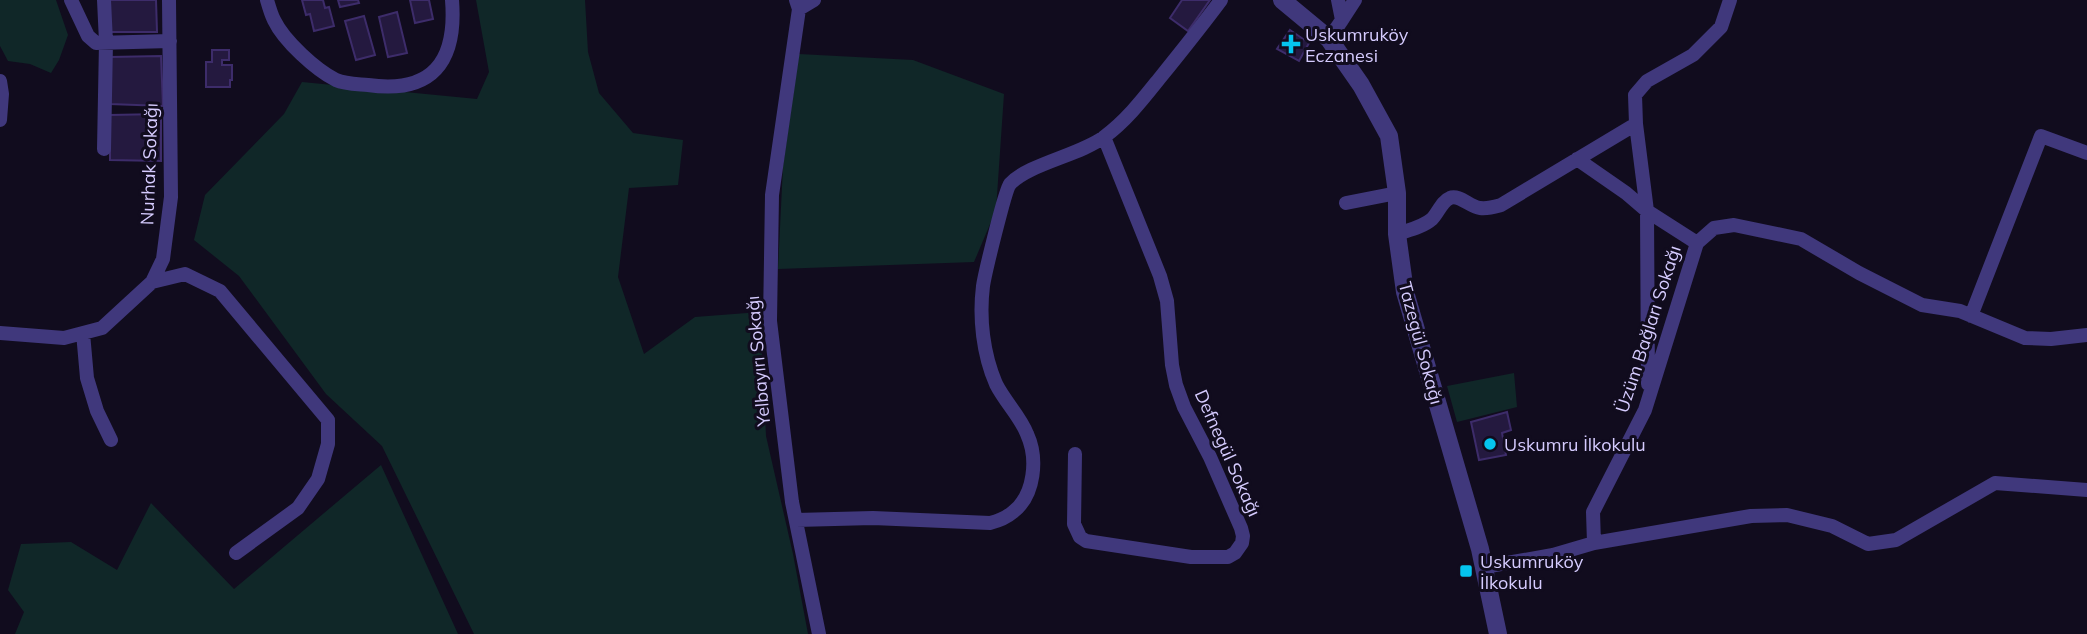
<svg xmlns="http://www.w3.org/2000/svg" width="2087" height="634" font-family="Mulish,sans-serif">
  <style>
    .green { fill: #102728 }
    .building { fill: #24193f; stroke: #3d2c6a; stroke-width: 2 }
    .lines { fill: none; stroke-linecap: round; stroke-linejoin: round }
    .minor { stroke: #40387c; stroke-width: 14 }
    .tertiary { stroke: #40387c; stroke-width: 18 }
    .poi-dot { fill: #05c5ef; stroke: #110c1e; stroke-width: 2.5 }
    .labels { text-anchor: middle; dominant-baseline: central; stroke-width: 6; stroke-linejoin: round; paint-order: stroke }
    .poi-label { font-size: 18px; fill: #d5cbfe; stroke: #110c1e; text-anchor: start }
    .street-label { font-size: 18px; fill: #d5cbfe; stroke: #110c1e }
  </style>
  <rect width="100%" height="100%" fill="#110c1e"/>
  <path class="green" d="M0,0h56l12,35 -9,25 -8,13 -21,-9 -22,-3 -8,-15z
    M476,0h109l3,52 11,41 34,40 50,7 -5,45 -49,3 -11,89 26,77 51,-37 65,-5 6,124 27,118 15,80h-334l-92,-188 -56,-52 -87,-118 -45,-36 11,-45 79,-81 18,-32 175,17 12,-27z
    M799,54l114,6 91,34 -8,116 -22,52 -196,7 5,-103z
    M1514,373l3,34 -60,15 -10,-36z
    M381,465l77,169h-443l9,-22 -16,-22 13,-46 50,-2 46,28 34,-67 83,86z"/>
  <path class="building" d="M107,0h49l1,32h-50z
    M302,0h21l2,8 4,-1 5,19 -20,5 -4,-17 -4,1z
    M338,0h20l1,3 -19,4z
    M410,0h19l4,19 -18,4z
    M1182,0h28l-22,31 -18,-13z
    M397,12l10,41 -19,4 -9,-40z
    M364,16l11,39 -19,5 -11,-39z
    M1290,30l19,13 -10,18 -22,-12z
    M212,50h17v10h-7v5h10v15h-2v7h-24v-25h6z
    M161,56l2,50 -53,-2v-47z
    M161,114v47l-51,-1v-45z
    M1507,412l4,18 -9,3 4,22 -27,5 -8,-38z"/>
  <g class="lines">
    <path class="minor" d="M71,0l17,36 8,7 74,-2
      M104,0l2,42 -2,107
      M267,0c2,7 4,14 7,20 10,21 42,50 62,60 9,4 22,4 32,5 64,9 89,-23 84,-85
      M796,0l3,9 -27,186 -2,126 22,181 27,132
      M799,9l15,-9
      M1342,20l13,-20
      M1329,39l13,-19 -4,-20
      M0,81l2,13 -2,26
      M1577,159l49,34 21,18 50,32
      M1346,203l51,-10
      M1397,234c12,-4 26,-7 35,-15 6,-6 10,-18 18,-21 9,-4 20,9 30,10 8,1 14,-1 21,-3l135,-81
      M152,282l33,-8 35,17 108,129v24l-10,35 -20,29 -62,45
      M1971,316l70,-180 46,17
      M0,333l64,5 38,-10 50,-46 11,-23 8,-62 -2,-197
      M83,333l4,45 10,33 14,29
      M1648,384l-1,-173 -11,-87 -1,-29 12,-14 46,-26 28,-28 9,-27
      M1075,454l-1,70 6,13 6,4 105,16h37l7,-4 7,-10 1,-7 -2,-8 -31,-71 -26,-50 -8,-22 -4,-20 -5,-64 -7,-25 -56,-139
      M796,520l77,-2 117,5c8,-2 16,-5 23,-11 22,-17 25,-54 14,-78 -7,-18 -22,-32 -31,-50 -13,-30 -17,-66 -13,-98 2,-13 22,-96 27,-102 18,-20 70,-29 94,-47 22,-16 39,-38 55,-58 21,-26 42,-52 62,-79
      M1594,543l-1,-31 52,-102 52,-167 17,-15 20,-3 67,14 58,34 63,32 38,6 65,27 26,1 36,-4
      M1484,567l69,-12 41,-12 157,-27 36,-1 45,11 36,18 28,-4 99,-57 92,7"/>
    <path class="tertiary" d="M1282,0l47,39 32,46 28,51 8,57v41l8,58 75,257 18,85"/>
  </g>
  <g class="poi-dot">
    <path d="M1287.5 33.5h7v7h7v7h-7v7h-7v-7h-7v-7h7z"/>
    <circle cx="1490" cy="444" r="7"/>
    <rect x="1459" y="564" width="14" height="14" rx="3.5"/>
  </g>
  <g class="labels">
    <g class="poi-label">
      <text x="1305" y="34">Uskumruköy<tspan x="1305" dy="21">Eczanesi</tspan></text>
      <text x="1504" y="444">Uskumru İlkokulu</text>
      <text x="1480" y="561">Uskumruköy<tspan x="1480" dy="21">İlkokulu</tspan></text>
    </g>
    <g class="street-label">
      <text transform="translate(149 164) rotate(-88)">Nurhak Sokağı</text>
      <text transform="translate(1648 329) rotate(-72)">Üzüm Bağları Sokağı</text>
      <text transform="translate(1421 343) rotate(75)">Tazegül Sokağı</text>
      <text transform="translate(758 361) rotate(-95)">Yelbayırı Sokağı</text>
      <text transform="translate(1228 453) rotate(66)">Defnegül Sokağı</text>
    </g>
  </g>
</svg>
